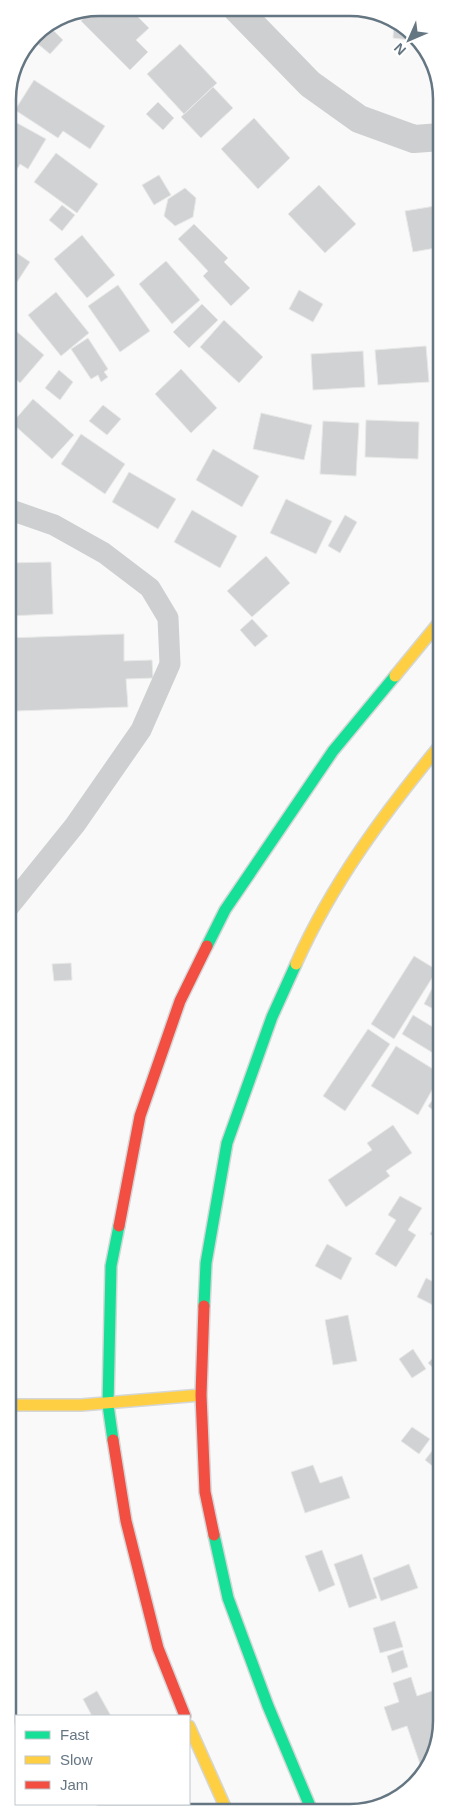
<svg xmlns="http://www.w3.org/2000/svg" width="449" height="1820" font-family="Helvetica,sans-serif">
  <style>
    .building { fill: #d0d2d3; stroke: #e8e8e8 }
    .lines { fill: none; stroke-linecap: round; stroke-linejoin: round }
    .fast-casing { stroke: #d5d6d7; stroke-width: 14 }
    .slow-casing { stroke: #d5d6d7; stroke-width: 14 }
    .jam-casing { stroke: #d5d6d7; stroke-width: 14 }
    .lane { stroke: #cecfd0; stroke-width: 21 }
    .street { stroke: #cecfd0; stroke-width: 28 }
    .fast { stroke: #16e098; stroke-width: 11 }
    .slow { stroke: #ffcf43; stroke-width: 11 }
    .jam { stroke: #f24e42; stroke-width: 11 }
    .rim { fill: none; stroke: #657683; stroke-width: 2.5 }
  </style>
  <rect width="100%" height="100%" fill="#f9f9f9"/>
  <path class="building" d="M100,8h29l20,20 -13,12 12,12 -18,18 -49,-49 12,-12z
    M394,24l24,15 1,2 -26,-3z
    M52,29l11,11 -13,14 -12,-10z
    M180,44l37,39 -33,31 -37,-40z
    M34,80l71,46 -15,23 -27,-18 -5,7 -43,-28z
    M213,87l20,21 -32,30 -20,-21z
    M158,102l16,16 -11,12 -17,-16z
    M8,118l38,21 -18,30 -8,-5 -12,21z
    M254,118l36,40 -32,31 -37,-40z
    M56,153l42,31 -21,29 -43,-31z
    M159,175l12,20 -17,10 -12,-20z
    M319,185l37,39 -31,29 -37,-39z
    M185,188l11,10 -3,19 -18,9 -11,-10 4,-17z
    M62,205l13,10 -13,16 -13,-11z
    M441,205v42l-28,5 -8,-41z
    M194,224l34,34 -4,4 26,26 -19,18 -28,-30 5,-5 -30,-32z
    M82,235l33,40 -28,23 -33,-39z
    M8,247l22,15 -22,34z
    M166,261l34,39 -28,24 -33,-40z
    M118,285l32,46 -30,21 -32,-46z
    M299,290l24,14 -10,18 -24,-13z
    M56,292l33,41 -28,23 -33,-41z
    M202,304l16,16 -29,28 -16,-16z
    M224,320l39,37 -24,26 -39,-36z
    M8,324l36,31 -24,28 -12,-11z
    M88,338l20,31 -4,3 4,5 -7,5 -3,-7 -7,4 -20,-30z
    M441,344v38h-1l-6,-37z
    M426,346l3,36 -51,3 -3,-35z
    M363,351l2,36 -52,3 -2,-36z
    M181,369l36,39 -26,25 -36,-39z
    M59,370l14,12 -13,18 -15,-12z
    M33,399l41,36 -22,24 -40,-36z
    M103,405l18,14 -14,16 -18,-14z
    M261,413l51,12 -8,35 -51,-11z
    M366,420l53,2 -1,37 -53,-2z
    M323,421l36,2 -3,53 -36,-2z
    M81,434l44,30 -20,30 -44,-30z
    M213,449l46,27 -17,31 -46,-27z
    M129,472l47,27 -18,30 -46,-27z
    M286,499l46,22 -16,33 -46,-21z
    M192,510l45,26 -17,32 -46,-26z
    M345,515l12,7 -17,31 -12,-7z
    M266,556l24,27 -38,34 -25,-26z
    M51,562l2,52 -45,2v-53z
    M252,619l16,17 -13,11 -15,-17z
    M124,634v27l28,-1 1,18 -27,1 2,28 -113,4v17h-7v-90z
    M8,741h8v17h-8z
    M414,956l23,14 -43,69 -23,-15z
    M71,963l1,17 -18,1 -2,-17z
    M8,979h4v16h-4z
    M437,979l4,3v31l-17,-9z
    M413,1015l28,17v19l-3,5 -36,-22z
    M368,1029l22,15 -45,67 -22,-15z
    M396,1046l45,28 -23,41 -47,-29z
    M441,1089v28l-13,-11z
    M393,1125l19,28 -26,18 4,5 -44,31 -18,-27 44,-30 -5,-7z
    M400,1196l22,12 -14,22 8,5 -20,32 -21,-13 21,-34 -8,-5z
    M441,1218v24l-11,-8z
    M327,1244l25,14 -11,22 -26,-14z
    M426,1278l15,8v23l-24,-12z
    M348,1315l9,46 -24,4 -8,-45z
    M413,1349l13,20 -14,9 -13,-19z
    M441,1349v26l-13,-12z
    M412,1427l18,12 -11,15 -18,-13z
    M436,1446l5,4 -1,22 -15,-12z
    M313,1465l7,18 22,-7 8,22 -45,15 -14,-41z
    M441,1474v18l-9,-8z
    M322,1550l13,35 -16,7 -14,-36z
    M362,1554l15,44 -28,10 -15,-44z
    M409,1564l9,24 -37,13 -8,-23z
    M395,1621l8,26 -23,6 -7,-25z
    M403,1650l5,17 -16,6 -5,-17z
    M411,1677l6,19 24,-8v26h-3l3,12 -14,36 -7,2 -13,-38 -15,5 -8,-24 15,-5 -6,-19z
    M97,1691l14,25h-19l-9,-17z"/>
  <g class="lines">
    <defs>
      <path id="fast" d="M207,946l18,-36 108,-159 62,-75
        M204,1306l2,-43 21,-120 45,-126 24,-53
        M113,1440l-5,-35 3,-139 8,-40
        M214,1535l14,63 40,108 44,105"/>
      <path id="slow" d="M395,676l46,-56
        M296,964c36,-81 89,-152 145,-220
        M8,1405h73l120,-10
        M189,1726l38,85"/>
      <path id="jam" d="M119,1226l21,-110 40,-115 27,-55
        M204,1306l-3,89 4,97 9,43
        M113,1440l13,81 32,127 27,68"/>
    </defs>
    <use href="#fast" class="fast-casing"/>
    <use href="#slow" class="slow-casing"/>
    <use href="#jam" class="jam-casing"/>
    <path class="lane" d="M8,509l46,16 50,28 46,35 18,30 2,46 -29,66 -66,95 -67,83"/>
    <path class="street" d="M237,9l73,75 49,35 55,20 27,-2"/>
    <use href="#fast" class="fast"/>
    <use href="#slow" class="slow"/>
    <use href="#jam" class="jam"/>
  </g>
  <path d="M0 0H449V1820H0ZM99 16H350A83 83 0 0 1 433 99V1721A83 83 0 0 1 350 1804H99A83 83 0 0 1 16 1721V99A83 83 0 0 1 99 16Z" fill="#fff" fill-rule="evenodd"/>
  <path class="rim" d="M99 16H350A83 83 0 0 1 433 99V1721A83 83 0 0 1 350 1804H99A83 83 0 0 1 16 1721V99A83 83 0 0 1 99 16Z"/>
  <rect x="15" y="1715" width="175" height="90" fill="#ffffff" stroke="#c1c8cd"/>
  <rect x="25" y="1731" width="25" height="8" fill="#16e098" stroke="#c1c8cd"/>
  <text x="60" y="1740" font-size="15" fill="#657683">Fast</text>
  <rect x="25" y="1756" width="25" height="8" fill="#ffcf43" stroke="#c1c8cd"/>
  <text x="60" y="1765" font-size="15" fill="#657683">Slow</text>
  <rect x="25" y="1781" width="25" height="8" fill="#f24e42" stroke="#c1c8cd"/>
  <text x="60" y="1790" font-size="15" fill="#657683">Jam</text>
  <g transform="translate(409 40) rotate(225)" stroke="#ffffff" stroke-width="4" paint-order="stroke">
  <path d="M0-4L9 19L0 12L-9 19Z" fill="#657683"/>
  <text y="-8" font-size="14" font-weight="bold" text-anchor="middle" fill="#657683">N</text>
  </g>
</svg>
